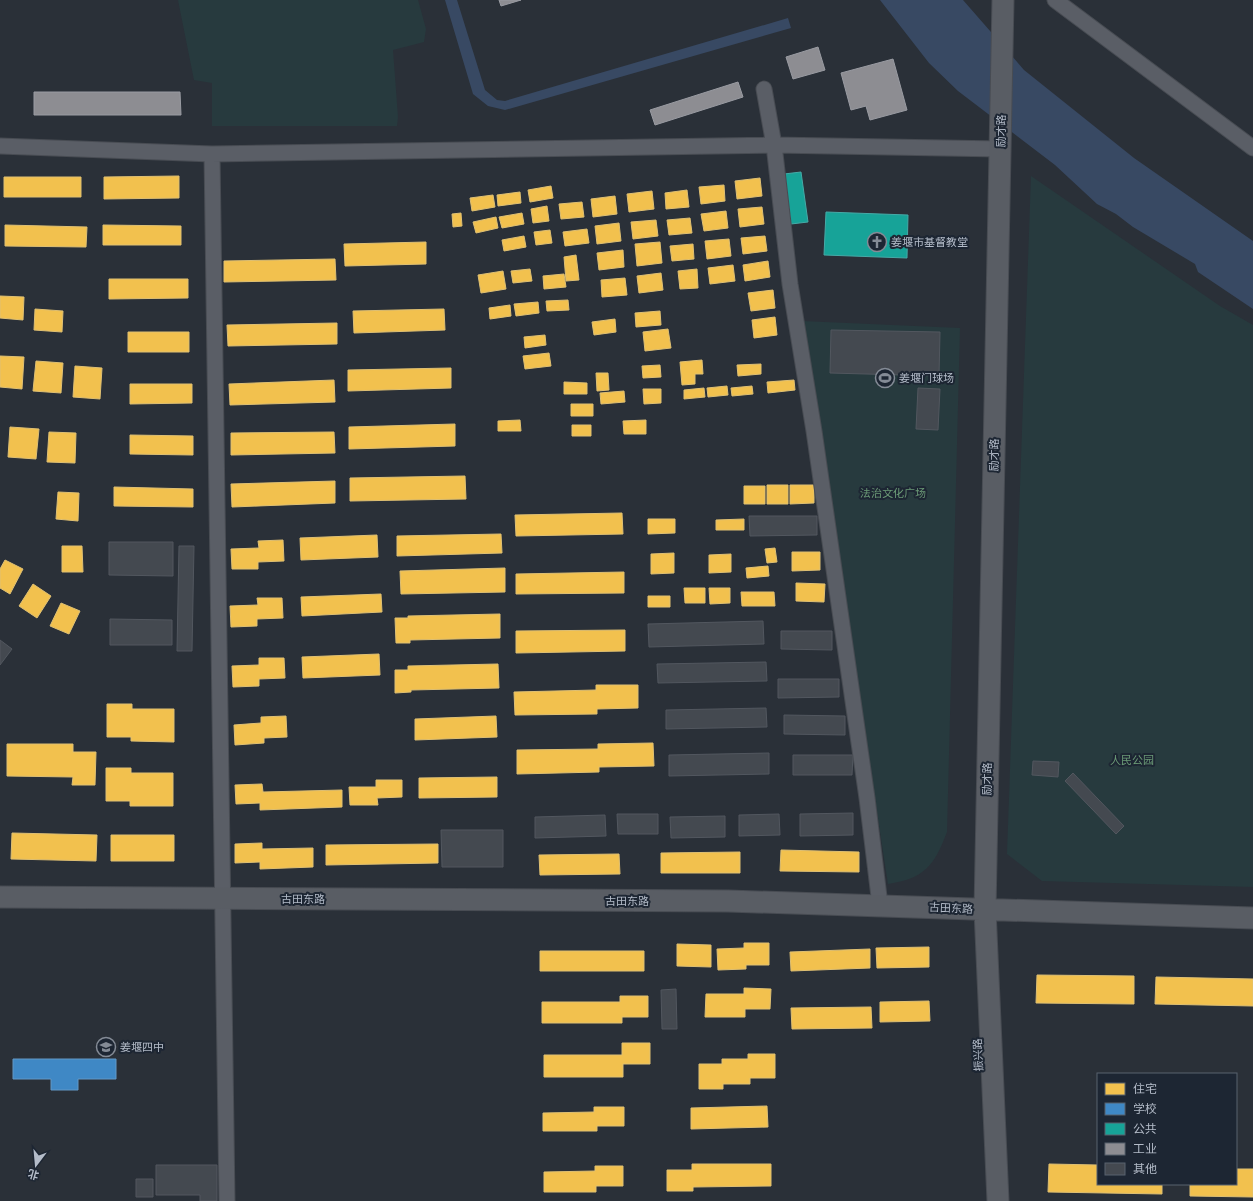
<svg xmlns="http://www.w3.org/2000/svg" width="1253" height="1201" font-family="Helvetica,'Noto Sans SC',sans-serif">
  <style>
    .green { fill: #273a3e }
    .water { fill: #384963 }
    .homes { fill: #f2c14e; stroke: #dfc073 }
    .schools { fill: #3f88c5; stroke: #6298c6 }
    .public { fill: #17a398; stroke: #46aaa7 }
    .industry { fill: #8d8d92; stroke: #999ba2 }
    .building { fill: #444950; stroke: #52575f }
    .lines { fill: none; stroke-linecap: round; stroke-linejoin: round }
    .street-casing { stroke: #484c53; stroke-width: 17 }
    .secondary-casing { stroke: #484c53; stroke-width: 23 }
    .street { stroke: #5a5e66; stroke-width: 15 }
    .secondary { stroke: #595d64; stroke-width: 21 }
    .labels { text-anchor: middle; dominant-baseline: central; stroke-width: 4; stroke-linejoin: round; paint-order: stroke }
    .street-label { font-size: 11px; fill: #b4bcc9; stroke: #1d2633 }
    .poi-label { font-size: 11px; fill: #b4bcc9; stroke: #1d2633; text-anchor: start }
    .park-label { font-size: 11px; fill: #6b9a76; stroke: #1d2633 }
  </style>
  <rect width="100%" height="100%" fill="#2a3038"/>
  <path class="green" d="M178,0h240l8,29 -2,13 -31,8 5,67 -1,9h-185v-43l-18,-3z
    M1031,176l189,130 33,19v562l-211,-6 -35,-27z
    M802,321l158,7 -13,504c-13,34 -22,46 -59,52z"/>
  <path class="water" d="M445,0h12l28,90 12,10 8,1 283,-83 3,10 -286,82 -17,-4 -15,-12z
    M880,0h83l61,70 110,88 119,83v68l-55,-37 -3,-8 -62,-37 -17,-13 -19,-10 -42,-39 -97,-74 -29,-28z"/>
  <path class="homes" d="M179,176v22l-75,1v-22z
    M4,177h77v20h-77z
    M760,178l2,18 -25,3 -2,-18z
    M724,185l1,16 -24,3 -2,-17z
    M551,186l2,12 -23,4 -2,-12z
    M687,190l2,17 -23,2 -1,-16z
    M652,191l2,18 -25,3 -2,-18z
    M520,192l1,11 -23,3 -1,-11z
    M493,195l2,12 -23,4 -2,-13z
    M615,196l2,18 -24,3 -2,-18z
    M582,202l2,15 -23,2 -2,-15z
    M547,206l2,15 -16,2 -2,-14z
    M762,207l2,17 -24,3 -2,-18z
    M726,211l2,17 -24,3 -3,-17z
    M461,213l1,13 -9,1 -1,-13z
    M522,213l2,11 -22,4 -3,-11z
    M496,217l2,11 -22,5 -3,-11z
    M690,218l2,15 -23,2 -2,-15z
    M656,220l2,16 -25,3 -2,-17z
    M619,223l2,18 -24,3 -2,-18z
    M5,225l82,2 -1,20 -81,-1z
    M103,225l78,1v19h-78z
    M587,229l2,14 -24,3 -2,-14z
    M550,230l2,13 -16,2 -2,-13z
    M524,236l2,11 -22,4 -2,-11z
    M765,236l2,15 -24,3 -2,-16z
    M729,239l2,17 -24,3 -2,-18z
    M426,242v22l-81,2 -1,-22z
    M660,242l2,21 -25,3 -2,-22z
    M693,244l1,15 -22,2 -2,-15z
    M623,250l1,17 -25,3 -2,-17z
    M576,255l3,25 -13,1 -2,-24z
    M335,259l1,21 -112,2v-21z
    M768,261l2,16 -25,4 -2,-16z
    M733,265l2,16 -25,3 -2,-16z
    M530,269l2,12 -19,2 -2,-12z
    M697,269l1,19 -18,1 -2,-18z
    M503,271l3,18 -25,4 -3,-18z
    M661,273l2,17 -24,3 -2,-17z
    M564,274l2,13 -22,2 -1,-13z
    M625,278l2,17 -25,2 -1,-17z
    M109,279h79v19l-79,1z
    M773,290l2,18 -24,3 -3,-18z
    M0,296l24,1 -1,23 -23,-2z
    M568,300l1,10 -22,1 -1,-10z
    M538,302l1,11 -23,3 -2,-12z
    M510,305l1,11 -21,3 -1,-11z
    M35,309l28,2 -1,21 -28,-2z
    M444,309l1,21 -91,3 -1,-22z
    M660,311l1,14 -25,2 -1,-14z
    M775,317l2,18 -23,3 -2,-18z
    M615,319l1,13 -22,3 -2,-13z
    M337,323v21l-109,2 -1,-21z
    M668,329l3,19 -26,3 -2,-19z
    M128,332h61v20h-61z
    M545,335l1,10 -21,3 -1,-11z
    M549,353l2,13 -26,3 -2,-13z
    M0,356l24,1 -2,32 -22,-2z
    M702,360l1,14h-8v10l-13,1 -2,-23z
    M36,361l27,2 -2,30 -28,-2z
    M761,364v10l-23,2 -1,-11z
    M660,365l1,12 -18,1 -1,-12z
    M75,366l27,2 -2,31 -27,-2z
    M451,368v20l-103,3v-21z
    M596,373h12l1,17 -12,1z
    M334,380l1,22 -105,3 -1,-21z
    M794,380l1,10 -27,3 -1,-11z
    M564,382l23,1v11h-23z
    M130,384h62v19l-62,1z
    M727,386l1,9 -20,2 -1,-9z
    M752,386l1,8 -21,2 -1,-8z
    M704,388l1,9 -21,2v-9z
    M643,389h18v14l-17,1z
    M624,391l1,11 -24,2 -1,-11z
    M571,404h22v12h-22z
    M520,420l1,11h-23v-10z
    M646,420v14h-22l-1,-13z
    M455,424v22l-106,3v-22z
    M572,425h19v11h-19z
    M10,427l29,2 -3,30 -28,-2z
    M49,432l27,1 -1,30 -28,-1z
    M334,432l1,21 -104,2v-22z
    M130,435l63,1v19l-63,-1z
    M465,476l1,23 -116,2v-23z
    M335,481v22l-103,4 -1,-23z
    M767,485h21v19h-21z
    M790,485h24v18l-24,1z
    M744,486h21v18h-21z
    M114,487l79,2v18l-79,-1z
    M58,492l21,1 -1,28 -22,-2z
    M622,513l1,21 -107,2 -1,-21z
    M648,519h27v14l-27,1z
    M744,519v11h-28v-10z
    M501,534l1,19 -105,3v-20z
    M377,535l1,22 -77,3 -1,-22z
    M283,540l1,21 -26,1v7h-26l-1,-20 28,-1 -1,-7z
    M62,546h20l1,26h-21z
    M775,548l2,14 -10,1 -2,-14z
    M792,552h28v18l-28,1z
    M674,553v20l-23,1v-20z
    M731,554v18l-22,1v-18z
    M5,560l18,9 -13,25 -10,-6v-19z
    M768,566l1,10 -22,2 -1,-10z
    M505,568v24l-104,2 -1,-23z
    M624,572v21l-108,1v-20z
    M796,583l29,1 -1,18 -28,-1z
    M33,584l18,12 -14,22 -18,-12z
    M684,588h21v15h-20z
    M709,588h21v15l-20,1z
    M741,592h33l1,14h-33z
    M381,594l1,18 -80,4 -1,-19z
    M648,596h22v11h-22z
    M257,598h25l1,20 -26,1v7l-26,1 -1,-21 28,-1z
    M61,603l19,8 -11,23 -19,-8z
    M500,614v24l-90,2v3h-14l-1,-25h13v-2z
    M625,630v21l-109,2v-22z
    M379,654l1,21 -77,3 -1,-21z
    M259,658h25l1,20 -26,1v7l-26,1 -1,-21 27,-1z
    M498,664l1,24 -88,2v2l-16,1v-23h13v-4z
    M596,685h42v23l-41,1v5l-82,1 -1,-23 82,-2z
    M107,704h25v5h42v33l-43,-1v-4h-24z
    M286,716l1,21 -23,1v5l-29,2 -1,-20 27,-2v-6z
    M496,716l1,21 -82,3v-21z
    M653,743l1,23 -55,1v5l-82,2v-24l81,-1v-5z
    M7,744h66v8h23l-1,33h-23l1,-8 -66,-1z
    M106,768h25v5h42v33h-43v-5h-24z
    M497,777v20l-78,1v-20z
    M376,780h26v17l-25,1 1,7h-28l-1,-18h27z
    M262,784l1,8 79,-2v17l-82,3v-7l-24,1 -1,-19z
    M12,833l85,2 -1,26 -85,-2z
    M111,835h63v26h-63z
    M262,843v6l51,-1v19l-53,2v-7l-25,1v-19z
    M438,844v19l-112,2v-20z
    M781,850l78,2v20l-79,-1z
    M740,852v21h-79v-20z
    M619,854l1,20 -80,1 -1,-20z
    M744,943h25v22h-23v4l-28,1 -1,-21 27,-1z
    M677,944l34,1v22l-34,-1z
    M929,947v20l-52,1 -1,-20z
    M870,949v19l-79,3 -1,-19z
    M540,951h104v20h-104z
    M1037,975l97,1v28l-98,-1z
    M1156,977l97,2v27l-98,-2z
    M744,988l27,1 -1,20h-25v8h-40l1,-23h38z
    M620,996h28v21h-26v6h-80v-21h78z
    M929,1001l1,20 -50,1v-20z
    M871,1007l1,21 -80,1 -1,-21z
    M622,1043h28v21h-27v13h-79v-22h78z
    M748,1054h27v24h-25v6h-27v5h-24v-25h23v-5h26z
    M767,1106l1,21 -77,2v-21z
    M594,1107h30v19h-27v5h-54v-18l51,-1z
    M692,1164h79v22l-78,1v4h-26v-21h25z
    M1049,1164l49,1v19h64v10l-114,-2z
    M595,1166h28v20h-27v6h-52v-20l51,-1z
    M1236,1169h17v28l-63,-1v-12h46z"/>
  <path class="schools" d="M13,1059h103v20h-38v11h-27v-11h-38z"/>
  <path class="public" d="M801,172l7,50 -17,2 -7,-50z
    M826,212l82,3 -1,43 -83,-3z"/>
  <path class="industry" d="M499,0h22l-20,6z
    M818,47l7,23 -32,9 -7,-22z
    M893,59l14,51 -37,10 -4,-14 -15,4 -10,-37z
    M738,82l5,15 -88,28 -5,-15z
    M34,92h146l1,23h-147z"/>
  <path class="building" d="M831,330l109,2 -1,44 -109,-3z
    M918,388l22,1 -2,41 -22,-1z
    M749,516h68v19l-67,1z
    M109,542h64v34l-64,-1z
    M179,546h15l-2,105h-15z
    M110,619l62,1v25h-62z
    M763,621l1,23 -115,3 -1,-23z
    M781,631h51v19l-51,-1z
    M0,640l12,9 -12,16z
    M766,662l1,19 -109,2 -1,-19z
    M778,679h61v18l-61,1z
    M766,708l1,19 -101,2v-19z
    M784,715l61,1v19l-61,-1z
    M769,753v21l-100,2v-21z
    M793,755h60l-1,20h-59z
    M1033,761l26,1 -1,15 -26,-2z
    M1073,773l51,53 -8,8 -51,-53z
    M853,813v22l-53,1v-22z
    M617,814h41v20h-40z
    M779,814l1,21 -41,1v-21z
    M605,815l1,21 -71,2v-21z
    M725,816v21l-54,1 -1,-21z
    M441,830h62v37h-61z
    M676,989l1,40h-15l-1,-39z
    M156,1165h61v36h-17v-6h-44z
    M136,1179h17v18h-17z"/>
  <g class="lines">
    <defs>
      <path id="street" d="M1055,0l198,148
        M764,89l10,56 16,139 24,147 53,367 13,107
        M0,146l212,8 562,-9 227,4
        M212,154l15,1047"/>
      <path id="secondary" d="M0,897l728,4 525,17
        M998,1201l-13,-291 18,-910"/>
    </defs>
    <use href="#street" class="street-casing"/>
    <use href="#secondary" class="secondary-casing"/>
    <use href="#street" class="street"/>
    <use href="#secondary" class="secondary"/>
  </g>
  <defs>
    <symbol id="church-ring" viewBox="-11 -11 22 22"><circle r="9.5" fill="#1d2633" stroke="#848b96" stroke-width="1.5"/><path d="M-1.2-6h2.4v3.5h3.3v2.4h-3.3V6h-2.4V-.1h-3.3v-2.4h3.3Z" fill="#848b96"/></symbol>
    <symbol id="stadium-ring" viewBox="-11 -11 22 22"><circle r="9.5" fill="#1d2633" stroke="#848b96" stroke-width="1.5"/><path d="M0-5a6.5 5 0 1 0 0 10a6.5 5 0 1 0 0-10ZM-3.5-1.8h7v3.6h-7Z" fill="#848b96"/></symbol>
    <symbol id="school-ring" viewBox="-11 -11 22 22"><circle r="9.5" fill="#1d2633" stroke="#848b96" stroke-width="1.5"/><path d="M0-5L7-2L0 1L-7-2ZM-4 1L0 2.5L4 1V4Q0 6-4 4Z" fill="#848b96"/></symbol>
  </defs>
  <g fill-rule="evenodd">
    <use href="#church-ring" x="866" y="231" width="22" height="22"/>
    <use href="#stadium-ring" x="874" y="367" width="22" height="22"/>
    <use href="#school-ring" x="95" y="1036" width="22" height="22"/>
  </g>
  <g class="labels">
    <g class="street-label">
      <text transform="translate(1001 131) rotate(-89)">励才路</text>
      <text transform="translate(994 455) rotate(-89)">励才路</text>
      <text transform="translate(987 779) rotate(-89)">励才路</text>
      <text x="303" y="899">古田东路</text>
      <text x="627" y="901">古田东路</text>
      <text transform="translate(951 908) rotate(3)">古田东路</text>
      <text transform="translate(978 1055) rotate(-93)">振兴路</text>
    </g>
    <g class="poi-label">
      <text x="891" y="242">姜堰市基督教堂</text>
      <text x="899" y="378">姜堰门球场</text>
      <text x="120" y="1047">姜堰四中</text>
    </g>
    <g class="park-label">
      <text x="893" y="493">法治文化广场</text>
      <text x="1132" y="760">人民公园</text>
    </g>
  </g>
  <rect x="1097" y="1073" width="140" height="112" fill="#1d2633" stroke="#59626f"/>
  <rect x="1105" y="1083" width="20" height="12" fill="#f2c14e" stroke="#59626f"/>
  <text x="1133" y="1093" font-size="12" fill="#b4bcc9">住宅</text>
  <rect x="1105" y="1103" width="20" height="12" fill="#3f88c5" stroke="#59626f"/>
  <text x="1133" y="1113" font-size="12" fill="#b4bcc9">学校</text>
  <rect x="1105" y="1123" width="20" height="12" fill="#17a398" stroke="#59626f"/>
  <text x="1133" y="1133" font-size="12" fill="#b4bcc9">公共</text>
  <rect x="1105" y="1143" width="20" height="12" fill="#8d8d92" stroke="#59626f"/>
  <text x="1133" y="1153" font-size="12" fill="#b4bcc9">工业</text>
  <rect x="1105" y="1163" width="20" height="12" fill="#444950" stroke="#59626f"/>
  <text x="1133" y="1173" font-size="12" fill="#b4bcc9">其他</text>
  <g transform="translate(36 1165) rotate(196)" stroke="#1d2633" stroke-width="3" paint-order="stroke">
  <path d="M0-3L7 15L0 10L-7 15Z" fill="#b4bcc9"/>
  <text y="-6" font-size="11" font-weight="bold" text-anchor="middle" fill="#b4bcc9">北</text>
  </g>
</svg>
